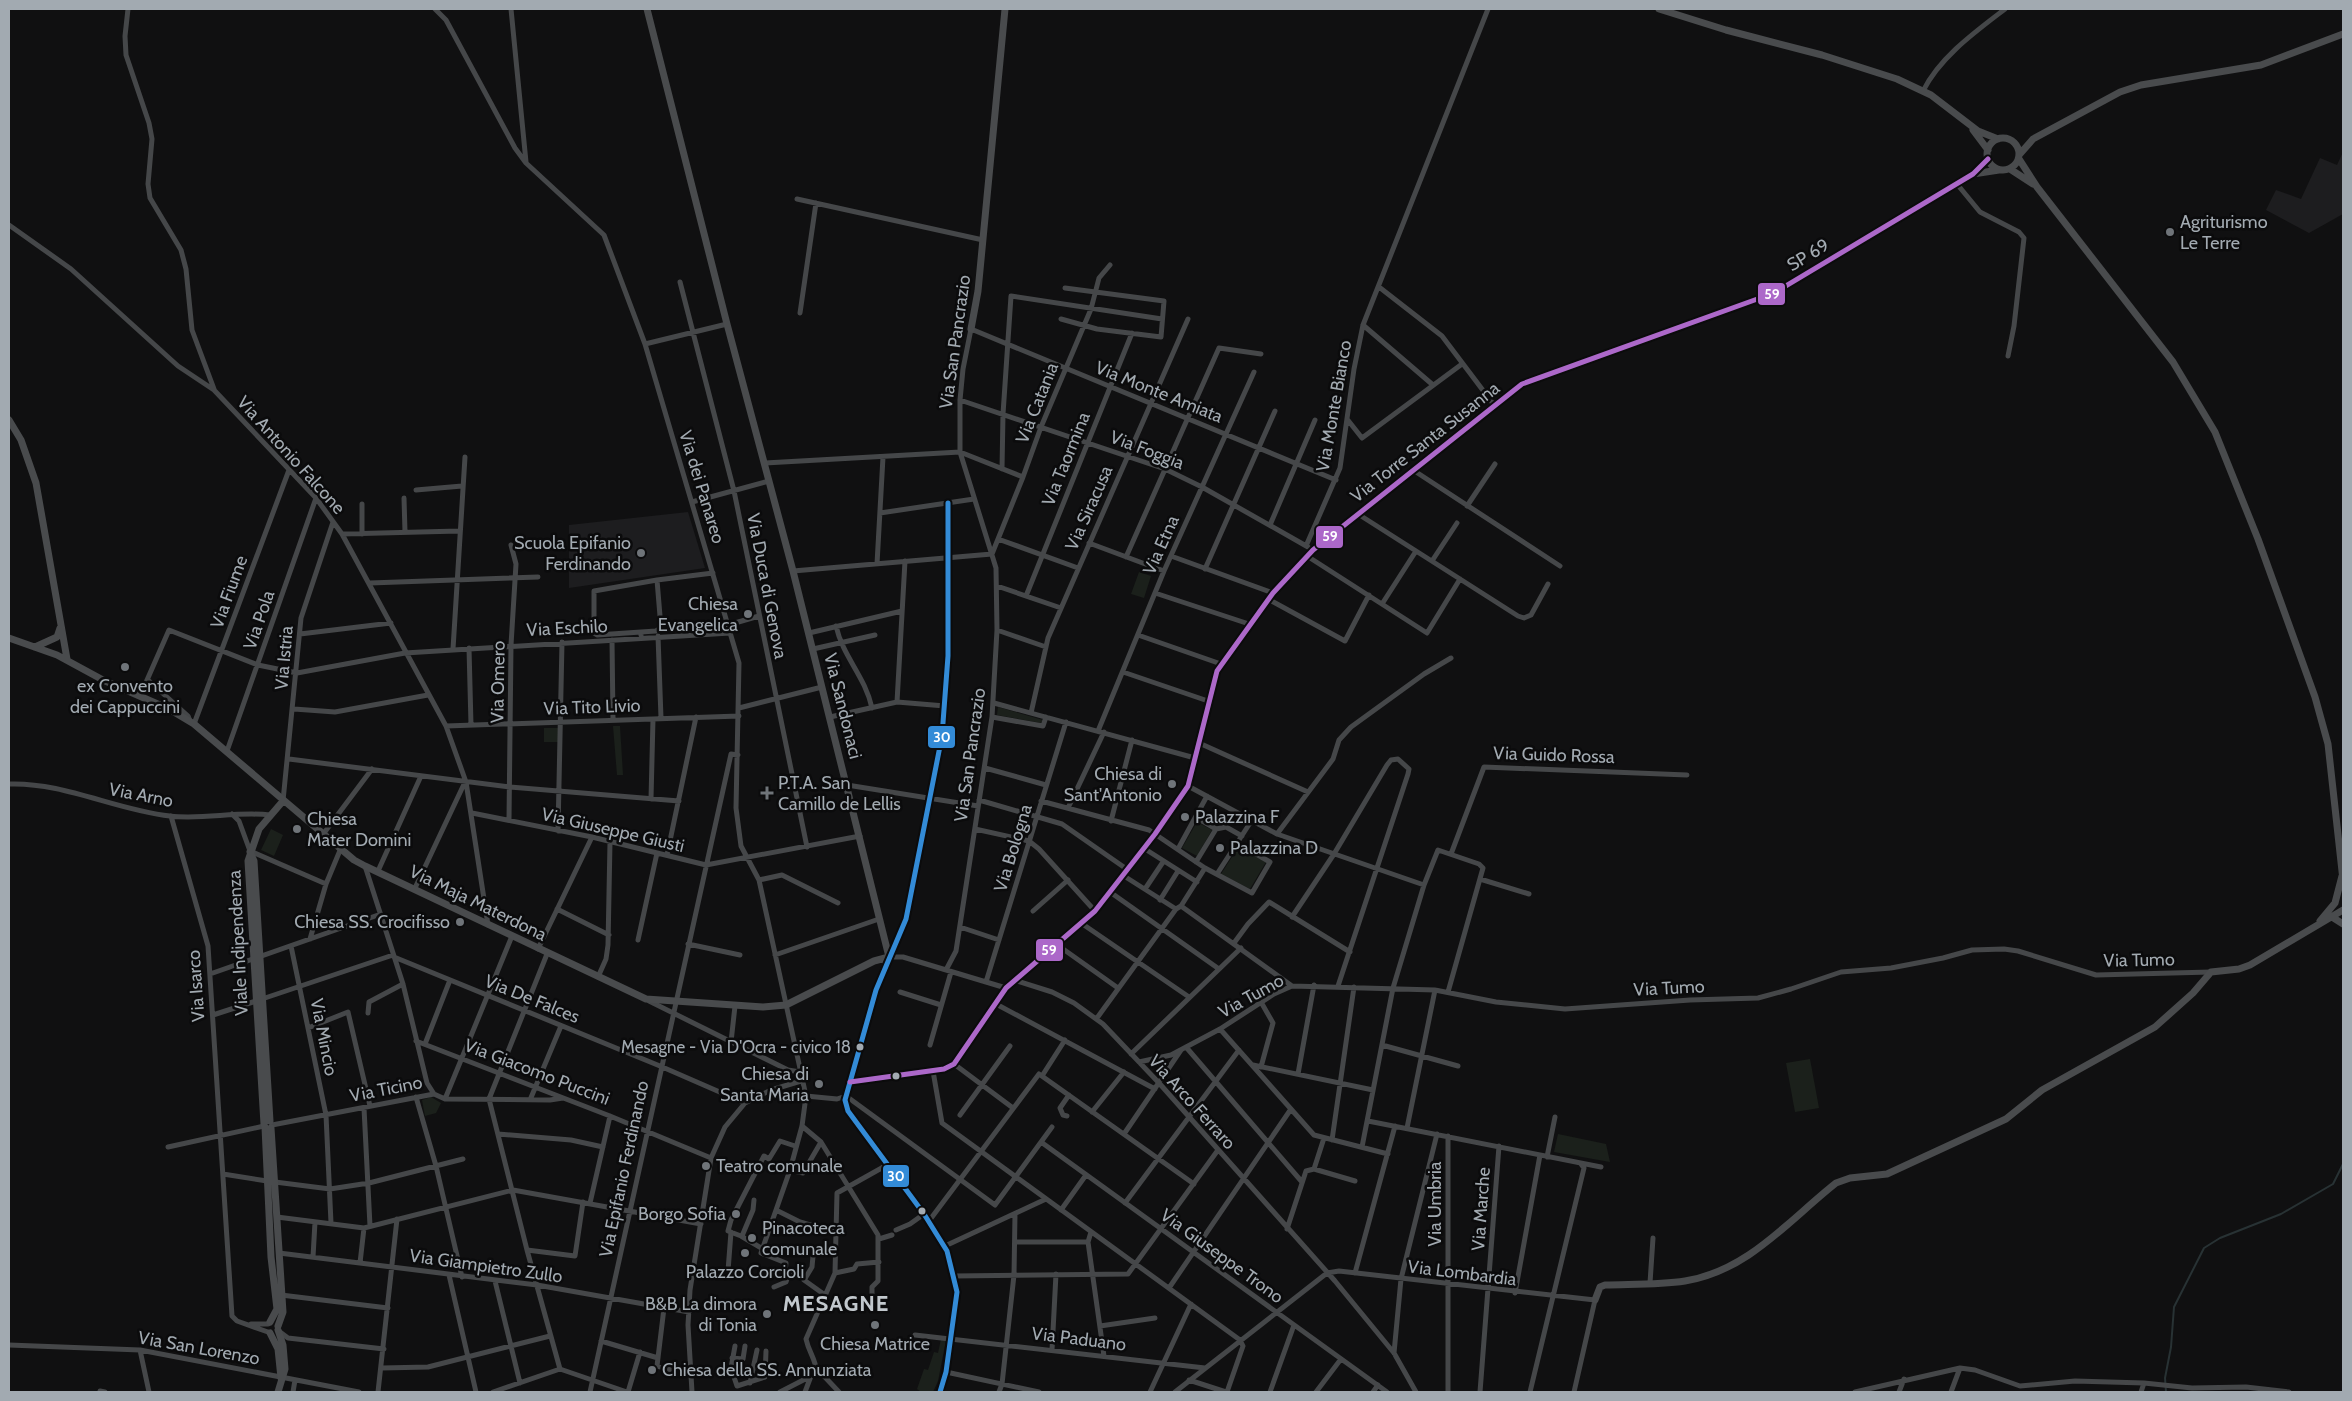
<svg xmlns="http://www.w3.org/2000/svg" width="2352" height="1401" font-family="Cabin,sans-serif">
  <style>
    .built { fill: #1d1d1f }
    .green { fill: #1b201b }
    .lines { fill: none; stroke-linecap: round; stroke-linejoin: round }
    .stream { stroke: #283234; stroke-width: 2 }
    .street { stroke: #454749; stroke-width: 5 }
    .secondary { stroke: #494b4d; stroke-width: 7 }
    .bus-1-casing { stroke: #0b0b0c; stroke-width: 9 }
    .bus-2-casing { stroke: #0b0b0c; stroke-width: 9 }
    .bus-1 { stroke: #338bd7; stroke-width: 5 }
    .bus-2 { stroke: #ac68c9; stroke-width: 5 }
    .poi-dot { fill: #6f7479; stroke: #0b0b0c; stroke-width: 2 }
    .bus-dot { fill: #a2aab1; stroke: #0b0b0c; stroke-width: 2 }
    .labels { text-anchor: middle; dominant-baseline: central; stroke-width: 5; stroke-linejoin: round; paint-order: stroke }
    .bus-label { font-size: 17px; fill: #a2aab1; stroke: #0b0b0c; text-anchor: end }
    .poi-label { font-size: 18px; fill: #a2aab1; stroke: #0b0b0c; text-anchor: start }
    .street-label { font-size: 18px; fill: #a2aab1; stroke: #0b0b0c }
    .district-label { font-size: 22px; font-weight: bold; letter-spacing: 1px; fill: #c2c8cd; stroke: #0b0b0c }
    .line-badge { stroke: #0b0b0c; stroke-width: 2 }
    .badge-label { font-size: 14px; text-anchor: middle; font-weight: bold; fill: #fff }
  </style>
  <rect width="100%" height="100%" fill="#101011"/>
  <path class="built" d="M2343,152v62l-34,19 -43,-23 10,-20 25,9 19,-41 17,7z
    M688,512l17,56 -136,20v-63z"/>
  <path class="green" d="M1139,572l12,4 -7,22 -13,-4z
    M998,707l45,13 -2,3 -44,-8z
    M613,726h7l3,49h-6z
    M544,728h14v14h-14z
    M1197,822l15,8 -15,26 -15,-8z
    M271,829l12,6 -9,21 -13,-6z
    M1239,846l27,16 -16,27 -29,-15z
    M1810,1059l9,49 -24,4 -9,-49z
    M431,1097l10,6 -5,10 -11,3 -3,-16z
    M1558,1134l48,10 4,18 -56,-10z
    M941,1339l5,1 -8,41 -5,11h-12l-4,-3 7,-20 4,1 6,-18 4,1z"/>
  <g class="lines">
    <path class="stream" d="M2166,1392l-1,-14 6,-31 3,-40 30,-59 16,-10 61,-24 52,-30 10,-20"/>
    <path class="street" d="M128,9l-3,27 1,19 23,68 3,16 -4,45 2,14 31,52 5,19 6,61 22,59
      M435,9l11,11 69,128 11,15 78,72 41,109 94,319 -3,145 5,38 18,34 47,216 -4,30 -12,44 -29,83 25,10 -1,9 21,5 -2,3 21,15
      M511,9l15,153
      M1923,91c17,-34 52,-59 82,-82
      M1957,184l23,28 39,20 5,6 -10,88 -6,30
      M797,199l186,41
      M9,225l62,44 107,97 36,24 102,108 26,36 104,192 20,56 22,143
      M680,282l54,209 73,356
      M1379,287l63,49 52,69
      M800,313l16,-110
      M1061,319l36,10 64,8 3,-36 -99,-13
      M1363,325l70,60
      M645,344l82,-20
      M960,400l205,69 37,18 106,60
      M1347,419l15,19 100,-74
      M765,463l195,-11 63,25
      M1002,469l1,-55 8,-118 151,23
      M1413,470l147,96
      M416,490l46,-4
      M404,498l1,34
      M692,502l77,-21
      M362,504v30
      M1467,506l28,-42
      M880,513l94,-14
      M1358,514l160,102 6,2 7,-3 17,-31
      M1270,525l45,-105
      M342,534l117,-3
      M998,539l80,29
      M1089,543l75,28
      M1306,546l34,-78 14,-99 9,-44 125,-316
      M1171,556l102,37
      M1307,556l120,77 33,-54
      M1126,557l93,-209 42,6
      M1432,561l25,-38
      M877,564l6,-107
      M1205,569l70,-158
      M793,571l199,-17 31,-77 18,-50 50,-118 8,-31 11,-13
      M370,583l168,-6
      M997,586l64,22
      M1155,593l94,31
      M1026,596l106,-263
      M1268,599l77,42 24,-46
      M1382,604l34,-53
      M728,625l31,-9
      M836,626c7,31 29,50 36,82
      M997,630l49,17
      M641,632l-44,3 -3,-2v-42l63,-11
      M809,633l93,-22
      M300,634l91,-11
      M641,635v-3l15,-1 5,-3 -4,-48 56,-7
      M1138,635l83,29
      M658,636l3,82
      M612,640l1,80
      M469,648l2,77
      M453,649l12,-192
      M813,649l62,-14
      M1123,672l85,29
      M148,680l40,36 2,5
      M140,696l29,-66 89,35 39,8 108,-20 325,-20
      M897,702l8,-141
      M994,703l201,55
      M739,708l83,-21
      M294,709l41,3 93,-17
      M1031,713l17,-75 140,-319
      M830,717l67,-15 48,4
      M992,717l51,9 3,-9
      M194,724l95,-254
      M446,726l293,-10
      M1098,731l66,-160 90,-199
      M1199,743l109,49
      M227,751l89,-253
      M289,759l221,28 169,14
      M985,768l61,17
      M9,784c55,-2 106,26 161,32 33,4 67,-5 100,-1
      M847,785l131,21
      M1188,786l89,48 147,51
      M651,799l2,-80
      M979,800l83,24 66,46
      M283,801l18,-183 32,-96
      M1041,801l108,29 56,38 47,25 18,-31 -33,-19
      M1068,808l36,-76
      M472,813l120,24 114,28 154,-29
      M232,814l7,7 11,30 76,33
      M171,816l37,130 24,370 5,5 31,11
      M1197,818l19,11 10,-2 16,9
      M509,820l2,-175 5,-81 -5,-19
      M1111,821l21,-81
      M975,829l54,12 10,8 56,62
      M558,831l4,-189
      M324,833l48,-64
      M1277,834l56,-75 6,-19 12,-13 73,-53 27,-16
      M1145,849l52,33
      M1178,849l29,-53
      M1451,854l33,-87 203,8
      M667,855l29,-138
      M1196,862l20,-33
      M365,866l38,118 24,99 7,11
      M378,871l43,-95
      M1217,874l35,-54
      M1124,876l52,33
      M1480,879l49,15
      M759,880l23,-5 56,28
      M415,888l50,-106
      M1145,889l18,-27
      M1110,892l109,77
      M1160,900l18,-29
      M1181,906l111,80
      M557,909l52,26
      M1033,911l35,-31
      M1292,917l42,-63 53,-89 4,-5 7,-1 11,10 -1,5 -70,212
      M1081,923l108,74
      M960,927l39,13
      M310,939l16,-55 15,-36
      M638,940l19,-87
      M1234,943l14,-19 21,-22 81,50
      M688,944l52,11
      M1056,944l62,44
      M291,946l35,169 5,108
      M538,949l54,-112
      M775,955l104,-36
      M394,957l266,109 85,37
      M889,957l4,-3 13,-35 36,-183 6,-80v-153
      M889,957h14l103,31
      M946,970l10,-19 36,-234 5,-87 -1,-62 -36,-116v-52l3,-31 8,-40 365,151
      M210,974l171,-60
      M598,977l8,-18 2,-14 2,-103
      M1014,980l38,12 22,11 29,21 56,59 176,198 59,72 22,39
      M986,982l80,-260
      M900,992l41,13
      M262,999l131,-44
      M649,1001l139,69 12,2
      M1261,1002l12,21 -12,44
      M996,1004l159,85
      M368,1013l1,-11 34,-18
      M213,1015l43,-14
      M1097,1018l79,-109 5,-3 24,-38
      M308,1028l40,-16 22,94
      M1220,1029l94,106 74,19
      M416,1041l194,75 101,42
      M731,1042l4,-36
      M425,1044l25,-64
      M930,1045l21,-73
      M1382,1045l76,21
      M1186,1047l116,135
      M1131,1054l110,-106
      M1139,1062l32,-7 49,-26 54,-35 18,-8 143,4 61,12 69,7 125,-9 68,-2 33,-9 50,-17 50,-4 52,-10 29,-8 32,-1 14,2 78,24 115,-3
      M954,1064l59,44
      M1253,1065l120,25
      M933,1071l9,52 298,217 3,6 -16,46
      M1298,1074l16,-89
      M1042,1076l23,-36
      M806,1096l31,3 9,-3 149,109 57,-78
      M416,1097l20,69 26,111
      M445,1099l67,-163
      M489,1099l38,151 33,119
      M489,1099l58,-145
      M530,1100l31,-74
      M364,1108l6,118
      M1092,1112l32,-40
      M960,1115l50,-69
      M1067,1116l-4,-1 -3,-7 9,-13
      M1368,1121l233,46
      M272,1125l162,-31 11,5 105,1 13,-2
      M802,1126l19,16 57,93v46l-6,6v16
      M1407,1128l28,-138
      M498,1134l73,6 32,7
      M1124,1134l57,-84
      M1448,1136v256
      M1332,1140l22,-153
      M1041,1142l346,250
      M168,1147l96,-21
      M1362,1147l31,-159 31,-103 14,-35 41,14 4,4 -35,124
      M1547,1157l8,-40
      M1314,1169l10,-31
      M790,1170l13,3 18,-31
      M223,1174l44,7
      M275,1182l55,7 39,-6 94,-24
      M590,1203l20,-87
      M1125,1203l114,-153
      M776,1210l24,12 34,10
      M1061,1210l25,-35
      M277,1217l87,11 149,-38 188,34
      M929,1221l110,-147 155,110
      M1287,1229l19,-58 8,-2 41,12
      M896,1230l14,-6 14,-10
      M731,1232l-3,39 8,3
      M1091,1232l-3,10 16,114
      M742,1236l11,-26 1,-10
      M879,1239l13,-4
      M1015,1242h73
      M945,1246l101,-47
      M763,1249l-22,-13 -13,-5 3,-11 33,-64 5,3 11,-18 15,5
      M527,1250l48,6 8,-54
      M279,1253l258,32 152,27
      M313,1257l2,-35
      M360,1263l4,-35
      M835,1273l19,-4 3,-5 22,-2
      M1355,1273l40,-147
      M449,1275l27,117
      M954,1276l174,-2 90,-124
      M806,1277l6,-10 1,-11
      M495,1281l25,102
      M1650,1283l3,-45
      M774,1287l12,-5 2,-6 -3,-4
      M1169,1288l122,-179
      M1515,1293l25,-138
      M281,1295l107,13
      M664,1308l-7,58 34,9
      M251,1324h17
      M1100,1326l55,-8
      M280,1332l8,6 96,11
      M915,1335l290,33
      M601,1341l57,17
      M9,1345l131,5 219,42
      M735,1346l-4,22 6,18 28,-9 1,-26
      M140,1350l9,42
      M1052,1350l4,-76
      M1394,1353l7,-74 36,-145
      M732,1358l11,1 2,-13
      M382,1368l46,-1 122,-31
      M560,1369l67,23
      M946,1372l93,20
      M817,1373c-2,-16 -8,-20 -11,-34l29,-66 2,-80 50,-28
      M1189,1380l37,12
      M750,1383l7,-33
      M100,1391l5,1
      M293,1392l2,-12
      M378,1392l19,-173
      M493,1392l67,-23
      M590,1392l141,-638 7,1
      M628,1392l12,-40
      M692,1392l-4,-67 2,-35 21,-132 14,-31 20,-24 26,-13 30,-9
      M780,1392l37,-19 5,1 17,18
      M805,1392l6,-16
      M999,1392l3,-8 12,-109 1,-61
      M1150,1392l41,-88
      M1175,1392l152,-119 12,-2 256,29 -21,92
      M1270,1392l24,-67
      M1316,1392l25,-33
      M1373,1392l5,-7
      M1480,1392l19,-246
      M1530,1392l54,-224 -3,-4
      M1855,1392l105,-24 15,2 45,16 55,-5 69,2 48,5 54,-1 43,5
      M1899,1392l5,-13
      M1951,1392l9,-24
      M2141,1392l3,-9"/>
    <path class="secondary" d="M647,9l80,315 66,247 96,386
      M1659,9l67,21 96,25 75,24 34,16 47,36 20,8
      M1973,130l15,20
      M1987 154a16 16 0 1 1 32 0a16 16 0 1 1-32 0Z
      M2019,155l14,-16 87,-47 21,-7 120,-20 82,-31
      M2019,159l18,28 136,175 42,70 43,107 57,158 13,47 15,136
      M2010,169l23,15
      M1973,174l26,-4
      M971,329l7,-38 27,-282
      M9,420l12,20 15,43 31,176
      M9,638l48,17 46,25 66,29 25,15 160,136 11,6 281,133 117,8 23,-2 88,-44 15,-4
      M35,647l22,-10 3,-9
      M250,852l4,9 16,260
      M2332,917l11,7
      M2320,921l15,-18 7,-27
      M889,957l-13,33 -31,110 3,11 76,103 23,37 10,41 -11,80 -6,20
      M850,1082l94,-13 10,-5 52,-76 89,-77 60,-77 33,-48 29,-115 56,-78 40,-43 209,-166 252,-91 199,-119 15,-15
      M264,1124l-16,-263 11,-32 24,-28
      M265,1127l6,130 6,52 -7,13
      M271,1128l12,184 -5,14
      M1595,1300l5,-13 5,-2c26,-1 54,0 80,-4 63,-10 104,-61 151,-98l14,-5 37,-4 119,-55 36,-29 113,-63 38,-34 18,-21 28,-3 11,-4 93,-55
      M278,1330l5,15 2,24 -7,23
      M270,1333l8,16 3,29"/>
    <defs>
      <path id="bus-1" d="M940,1392l6,-20 11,-80 -10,-41 -23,-37 -76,-103 -3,-11 31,-110 30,-71 36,-183 6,-80v-153"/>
      <path id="bus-2" d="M850,1082l94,-13 10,-5 52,-76 89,-77 60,-77 33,-48 29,-115 56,-78 40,-43 209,-166 252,-91 199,-119 15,-15"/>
    </defs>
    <use href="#bus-1" class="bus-1-casing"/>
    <use href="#bus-2" class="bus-2-casing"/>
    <use href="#bus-1" class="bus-1"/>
    <use href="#bus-2" class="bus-2"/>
  </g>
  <g class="poi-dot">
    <circle cx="2170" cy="232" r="5"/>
    <circle cx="641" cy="553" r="5"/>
    <circle cx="748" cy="614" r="5"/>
    <circle cx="125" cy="667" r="5"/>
    <circle cx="1172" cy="784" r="5"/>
    <path d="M764.5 785.5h5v5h5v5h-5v5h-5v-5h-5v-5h5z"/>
    <circle cx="1185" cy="817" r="5"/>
    <circle cx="297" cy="829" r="5"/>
    <circle cx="1220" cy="848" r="5"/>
    <circle cx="460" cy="922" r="5"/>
    <circle cx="819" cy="1084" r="5"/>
    <circle cx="706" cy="1166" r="5"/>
    <circle cx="736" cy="1214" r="5"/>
    <circle cx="752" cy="1238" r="5"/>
    <circle cx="745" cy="1253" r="5"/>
    <circle cx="767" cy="1314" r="5"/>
    <circle cx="875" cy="1325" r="5"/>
    <circle cx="652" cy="1370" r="5"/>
  </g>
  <g class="bus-dot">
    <circle cx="860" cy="1047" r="4.5"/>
    <circle cx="896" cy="1076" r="4.5"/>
    <circle cx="922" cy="1211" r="4.5"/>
  </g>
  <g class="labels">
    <g class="bus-label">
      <text x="851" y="1047">Mesagne - Via D'Ocra - civico 18</text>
    </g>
    <g class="poi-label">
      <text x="2180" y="222">Agriturismo<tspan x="2180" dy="21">Le Terre</tspan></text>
      <text x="631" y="543" text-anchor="end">Scuola Epifanio<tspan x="631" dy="21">Ferdinando</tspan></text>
      <text x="738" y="604" text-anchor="end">Chiesa<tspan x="738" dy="21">Evangelica</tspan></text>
      <text x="125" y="686" text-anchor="middle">ex Convento<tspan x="125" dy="21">dei Cappuccini</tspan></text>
      <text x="1162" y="774" text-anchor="end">Chiesa di<tspan x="1162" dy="21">Sant'Antonio</tspan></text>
      <text x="778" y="783">P.T.A. San<tspan x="778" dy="21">Camillo de Lellis</tspan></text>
      <text x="1195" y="817">Palazzina F</text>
      <text x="307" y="819">Chiesa<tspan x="307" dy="21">Mater Domini</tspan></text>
      <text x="1230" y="848">Palazzina D</text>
      <text x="450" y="922" text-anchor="end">Chiesa SS. Crocifisso</text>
      <text x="809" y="1074" text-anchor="end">Chiesa di<tspan x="809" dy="21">Santa Maria</tspan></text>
      <text x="716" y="1166">Teatro comunale</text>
      <text x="726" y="1214" text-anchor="end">Borgo Sofia</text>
      <text x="762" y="1228">Pinacoteca<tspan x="762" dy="21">comunale</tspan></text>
      <text x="745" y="1272" text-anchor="middle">Palazzo Corcioli</text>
      <text x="757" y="1304" text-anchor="end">B&amp;B La dimora<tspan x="757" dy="21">di Tonia</tspan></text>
      <text x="875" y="1344" text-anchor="middle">Chiesa Matrice</text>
      <text x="662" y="1370">Chiesa della SS. Annunziata</text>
    </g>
    <g class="street-label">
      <text transform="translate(1808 255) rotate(-31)">SP 69</text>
      <text transform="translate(955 342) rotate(-82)">Via San Pancrazio</text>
      <text transform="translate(1159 392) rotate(22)">Via Monte Amiata</text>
      <text transform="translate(1037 403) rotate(-68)">Via Catania</text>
      <text transform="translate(1334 406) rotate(-80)">Via Monte Bianco</text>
      <text transform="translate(1425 442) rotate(-38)">Via Torre Santa Susanna</text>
      <text transform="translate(1147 450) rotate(21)">Via Foggia</text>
      <text transform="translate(291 455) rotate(48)">Via Antonio Falcone</text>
      <text transform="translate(1066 459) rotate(-68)">Via Taormina</text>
      <text transform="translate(702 487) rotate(73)">Via dei Panareo</text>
      <text transform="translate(1089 508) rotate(-66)">Via Siracusa</text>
      <text transform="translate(1161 545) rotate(-66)">Via Etna</text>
      <text transform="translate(767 586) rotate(79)">Via Duca di Genova</text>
      <text transform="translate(229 592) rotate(-70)">Via Fiume</text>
      <text transform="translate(259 620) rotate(-71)">Via Pola</text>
      <text transform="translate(567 628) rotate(-3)">Via Eschilo</text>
      <text transform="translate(284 658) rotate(-85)">Via Istria</text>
      <text transform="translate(498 682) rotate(-89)">Via Omero</text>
      <text transform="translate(843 706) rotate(76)">Via Sandonaci</text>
      <text transform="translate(592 707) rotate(-2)">Via Tito Livio</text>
      <text transform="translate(970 755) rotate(-82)">Via San Pancrazio</text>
      <text transform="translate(1554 755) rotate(2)">Via Guido Rossa</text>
      <text transform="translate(141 795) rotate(11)">Via Arno</text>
      <text transform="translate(613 830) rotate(13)">Via Giuseppe Giusti</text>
      <text transform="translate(1013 848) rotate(-73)">Via Bologna</text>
      <text transform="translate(478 903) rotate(26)">Via Maja Materdona</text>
      <text transform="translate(238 943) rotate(-93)">Viale Indipendenza</text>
      <text transform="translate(2139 960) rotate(-1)">Via Tumo</text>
      <text transform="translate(196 986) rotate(-94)">Via Isarco</text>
      <text transform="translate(1669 988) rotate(-3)">Via Tumo</text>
      <text transform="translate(1251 996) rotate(-29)">Via Tumo</text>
      <text transform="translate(532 999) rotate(22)">Via De Falces</text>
      <text transform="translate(324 1037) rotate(79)">Via Mincio</text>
      <text transform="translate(537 1072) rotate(21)">Via Giacomo Puccini</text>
      <text transform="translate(386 1089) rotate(-11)">Via Ticino</text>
      <text transform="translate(1192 1102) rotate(48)">Via Arco Ferraro</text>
      <text transform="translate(624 1169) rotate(-78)">Via Epifanio Ferdinando</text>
      <text transform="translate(1435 1204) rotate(-90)">Via Umbria</text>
      <text transform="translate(1481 1209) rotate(-86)">Via Marche</text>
      <text transform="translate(1222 1256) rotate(36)">Via Giuseppe Trono</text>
      <text transform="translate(486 1266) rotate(8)">Via Giampietro Zullo</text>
      <text transform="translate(1462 1273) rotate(7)">Via Lombardia</text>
      <text transform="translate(1079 1339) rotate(7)">Via Paduano</text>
      <text transform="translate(199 1348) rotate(10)">Via San Lorenzo</text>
    </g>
    <g class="district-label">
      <text x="836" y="1303">MESAGNE</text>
    </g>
  </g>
  <g class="line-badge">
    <rect x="1757" y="282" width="29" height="24" rx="5" fill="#ac68c9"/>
    <rect x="1315" y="525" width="29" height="24" rx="5" fill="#ac68c9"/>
    <rect x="927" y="725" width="29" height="24" rx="5" fill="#338bd7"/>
    <rect x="1035" y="938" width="29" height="24" rx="5" fill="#ac68c9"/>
    <rect x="882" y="1164" width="28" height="24" rx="5" fill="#338bd7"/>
  </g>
  <g class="badge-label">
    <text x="1772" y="299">59</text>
    <text x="1330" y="541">59</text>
    <text x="942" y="742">30</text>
    <text x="1049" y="955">59</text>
    <text x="896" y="1181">30</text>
  </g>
  <rect width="2352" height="1401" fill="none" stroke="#a2aab1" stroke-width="20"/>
</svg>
